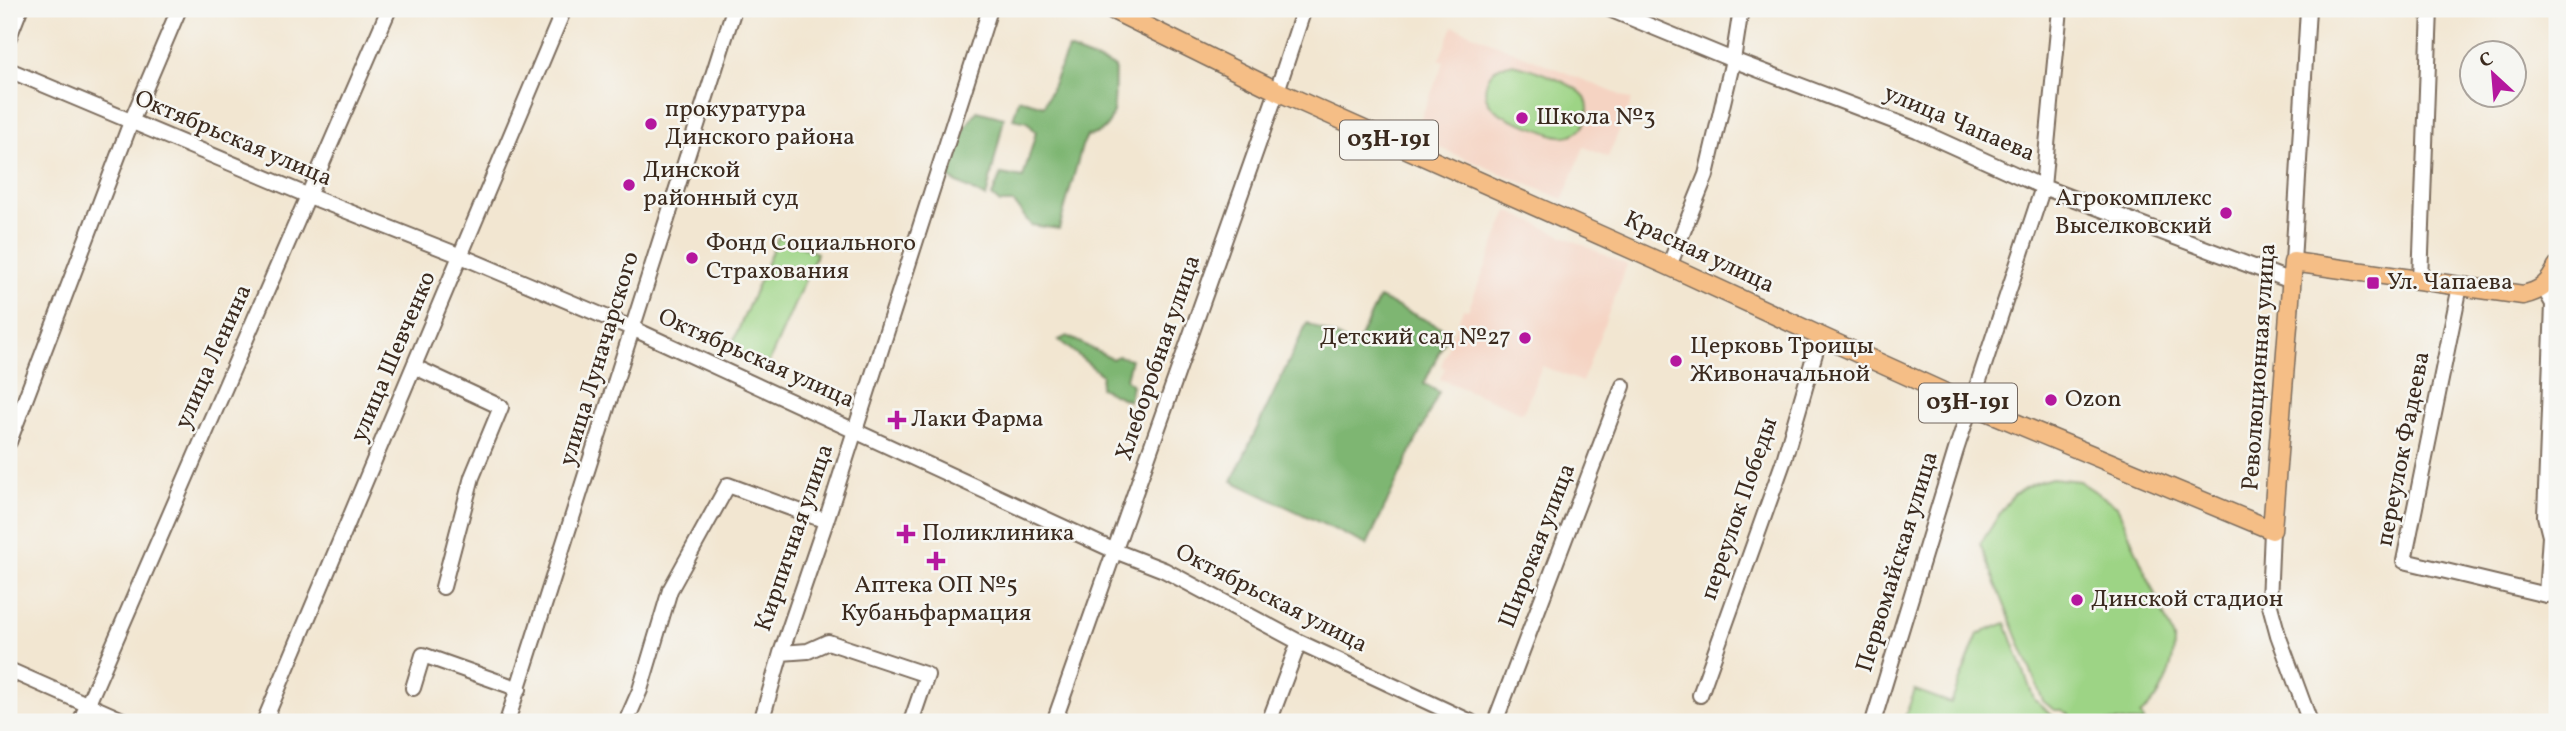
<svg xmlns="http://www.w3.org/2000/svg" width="2566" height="731" font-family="Vollkorn,serif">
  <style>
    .built { fill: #f5d3c2 }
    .green { fill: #9dd485; stroke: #6c7f52; stroke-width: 2 }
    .forest { fill: #7eb672; stroke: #5c7048; stroke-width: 2 }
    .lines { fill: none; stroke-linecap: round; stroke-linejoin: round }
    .minor-casing { stroke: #7b6c5d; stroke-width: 18 }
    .major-casing { stroke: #7b6c5d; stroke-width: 21 }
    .minor { stroke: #fff; stroke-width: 14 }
    .major { stroke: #f5be86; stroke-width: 18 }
    .poi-dot { fill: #b5179e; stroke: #f6f6f2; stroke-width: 2.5 }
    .labels { text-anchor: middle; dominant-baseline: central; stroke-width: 5; stroke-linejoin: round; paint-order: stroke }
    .shield { fill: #f6f6f2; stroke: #73675e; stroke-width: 2 }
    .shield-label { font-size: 23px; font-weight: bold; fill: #3b2a1e }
    .poi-label { font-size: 24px; fill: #3b2a1e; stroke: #f6f6f2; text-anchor: start }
    .street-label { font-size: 24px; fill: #3b2a1e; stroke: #f6f6f2 }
  </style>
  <rect width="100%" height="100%" fill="#f6f6f2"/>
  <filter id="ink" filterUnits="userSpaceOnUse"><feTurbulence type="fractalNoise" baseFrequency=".0143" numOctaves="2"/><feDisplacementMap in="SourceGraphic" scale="14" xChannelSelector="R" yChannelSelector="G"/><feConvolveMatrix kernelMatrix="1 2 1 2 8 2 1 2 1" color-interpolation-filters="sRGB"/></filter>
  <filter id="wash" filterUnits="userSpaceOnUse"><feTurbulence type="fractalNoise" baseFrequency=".00686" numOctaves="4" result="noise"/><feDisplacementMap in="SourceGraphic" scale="28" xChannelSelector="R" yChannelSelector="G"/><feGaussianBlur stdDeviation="1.57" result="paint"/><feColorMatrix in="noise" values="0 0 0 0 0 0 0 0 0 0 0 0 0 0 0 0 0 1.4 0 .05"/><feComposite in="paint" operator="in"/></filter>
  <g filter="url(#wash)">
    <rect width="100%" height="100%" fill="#f2e6d1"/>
    <path class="built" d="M1453,26l179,74 -24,57 -24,-10 -21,52 -150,-62 31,-75 -5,-2z
      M1508,211l119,54 -45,117 -40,-16 -19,47 -83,-34 5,-11 -4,-2 22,-57 5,1z"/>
    <path class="green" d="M1511,64c15,2 65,20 73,32 10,16 0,39 -19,40 -8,1 -14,-2 -21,-5 -21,-8 -69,-18 -57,-50 4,-11 13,-16 24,-17z
      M778,237l39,16 -49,111 -38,-15z
      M2052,478l27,3 38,25 57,133c1,26 -12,60 -34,76l4,7h-64l-18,-12h-8l-11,-9 -63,-157c26,-35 24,-55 72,-66z
      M2006,623l28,76 21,19 11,4h-163l12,-32 36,13 27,-69z"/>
    <path class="forest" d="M1068,49l47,18c-2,26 7,65 -28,69l-5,10 -23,83 -28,-4 -17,-22h-14l-8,-7 9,-22 22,4 13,-46 -9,-10 -14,-3 6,-20 25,7z
      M977,111l27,7 -18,80 -38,-20c6,-29 11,-44 29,-67z
      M1379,298l70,33 -25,53 15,8 -72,153 -135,-64 75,-158 49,23z
      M1067,336l45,23 6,-3 13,3 -5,20 6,6 -3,16 -29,-13 2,-13 -43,-35z"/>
  </g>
  <g filter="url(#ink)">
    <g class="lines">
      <defs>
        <path id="minor" d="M1609,9l124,51 184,70 126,57 248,94
          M9,37l11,-28
          M9,70l300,126 152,60 173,73 481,222 49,19 135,72 172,80
          M2293,262l15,-253
          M1669,266l37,-91 27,-115 8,-51
          M2420,280l10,-271
          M2460,286l-56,275 142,34 4,-59 -5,-20 8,-212 -9,-16
          M415,367l86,40 -29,70 -29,110
          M9,442l122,-320 48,-113
          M2272,530l-3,72 9,33 32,87
          M781,653l27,-2 20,-9 99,33 -16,47
          M9,670l118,52
          M413,688l10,-33 96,34
          M1700,695l84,-235 36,-124
          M80,722l309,-713
          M264,722l300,-713
          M507,722l227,-713
          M626,722l14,-32 30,-100 58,-105 98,36
          M761,722l20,-69 45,-132 164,-512
          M1054,722l223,-631 27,-82
          M1269,722l30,-80
          M1495,722l128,-336
          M1873,722l83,-272 87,-263 17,-178"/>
        <path id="major" d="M1111,9l166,82 392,175 151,70 152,69 300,125 21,-268 230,33c18,-4 26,-11 34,-28"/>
      </defs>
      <use href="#minor" class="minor-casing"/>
      <use href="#major" class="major-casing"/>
      <use href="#minor" class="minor"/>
      <use href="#major" class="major"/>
    </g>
  </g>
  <g class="poi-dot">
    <circle cx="1522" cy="118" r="7"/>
    <circle cx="651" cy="124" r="7"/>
    <circle cx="629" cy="185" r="7"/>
    <circle cx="2226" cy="213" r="7"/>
    <circle cx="692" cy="258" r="7"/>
    <rect x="2366" y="276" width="14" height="14" rx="3.5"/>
    <circle cx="1525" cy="338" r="7"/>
    <circle cx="1676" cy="361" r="7"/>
    <circle cx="2051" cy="400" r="7"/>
    <path d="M893.5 409.5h7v7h7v7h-7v7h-7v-7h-7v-7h7z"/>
    <path d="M902.5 523.5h7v7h7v7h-7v7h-7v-7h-7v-7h7z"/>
    <path d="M932.5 550.5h7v7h7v7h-7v7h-7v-7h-7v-7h7z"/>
    <circle cx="2077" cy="600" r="7"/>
  </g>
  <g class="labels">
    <g class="shield">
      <rect x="1340" y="120.5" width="98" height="39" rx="5"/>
      <rect x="1919" y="383.5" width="98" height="39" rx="5"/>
    </g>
    <g class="shield-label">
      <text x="1389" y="140">03Н-191</text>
      <text x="1968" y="403">03Н-191</text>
    </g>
    <g class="poi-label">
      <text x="665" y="110">прокуратура<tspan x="665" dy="28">Динского района</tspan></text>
      <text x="1536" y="118">Школа №3</text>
      <text x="643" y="171">Динской<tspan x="643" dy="28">районный суд</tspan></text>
      <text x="2212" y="199" text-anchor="end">Агрокомплекс<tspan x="2212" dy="28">Выселковский</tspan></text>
      <text x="706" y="244">Фонд Социального<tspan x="706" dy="28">Страхования</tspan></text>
      <text x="2387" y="283">Ул. Чапаева</text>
      <text x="1511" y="338" text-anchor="end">Детский сад №27</text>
      <text x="1690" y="347">Церковь Троицы<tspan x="1690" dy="28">Живоначальной</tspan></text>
      <text x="2065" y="400">Ozon</text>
      <text x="911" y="420">Лаки Фарма</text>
      <text x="922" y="534">Поликлиника</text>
      <text x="936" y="586" text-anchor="middle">Аптека ОП №5<tspan x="936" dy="28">Кубаньфармация</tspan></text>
      <text x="2091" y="600">Динской стадион</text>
    </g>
    <g class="street-label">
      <text transform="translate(1959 124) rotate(23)">улица Чапаева</text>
      <text transform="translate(233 139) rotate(23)">Октябрьская улица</text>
      <text transform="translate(1699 253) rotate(25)">Красная улица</text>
      <text transform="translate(214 357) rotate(-66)">улица Ленина</text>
      <text transform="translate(394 357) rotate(-67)">улица Шевченко</text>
      <text transform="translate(1159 358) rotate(-71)">Хлеборобная улица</text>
      <text transform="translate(600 359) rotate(-73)">улица Луначарского</text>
      <text transform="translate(756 359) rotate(24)">Октябрьская улица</text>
      <text transform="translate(2260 367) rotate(-86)">Революционная улица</text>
      <text transform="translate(2404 449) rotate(-79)">переулок Фадеева</text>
      <text transform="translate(1740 509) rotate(-71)">переулок Победы</text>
      <text transform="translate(795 538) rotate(-71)">Кирпичная улица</text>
      <text transform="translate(1538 546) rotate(-69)">Широкая улица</text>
      <text transform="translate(1898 562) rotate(-73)">Первомайская улица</text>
      <text transform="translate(1271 599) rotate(27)">Октябрьская улица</text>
    </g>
  </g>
  <rect width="2566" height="731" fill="none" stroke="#f6f6f2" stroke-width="35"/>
  <g transform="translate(2493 74) rotate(334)"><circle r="33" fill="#f6f6f2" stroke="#aba49d" stroke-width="2"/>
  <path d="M0-5L12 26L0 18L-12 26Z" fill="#b5179e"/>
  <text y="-10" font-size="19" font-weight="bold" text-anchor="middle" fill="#3b2a1e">С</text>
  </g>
</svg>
